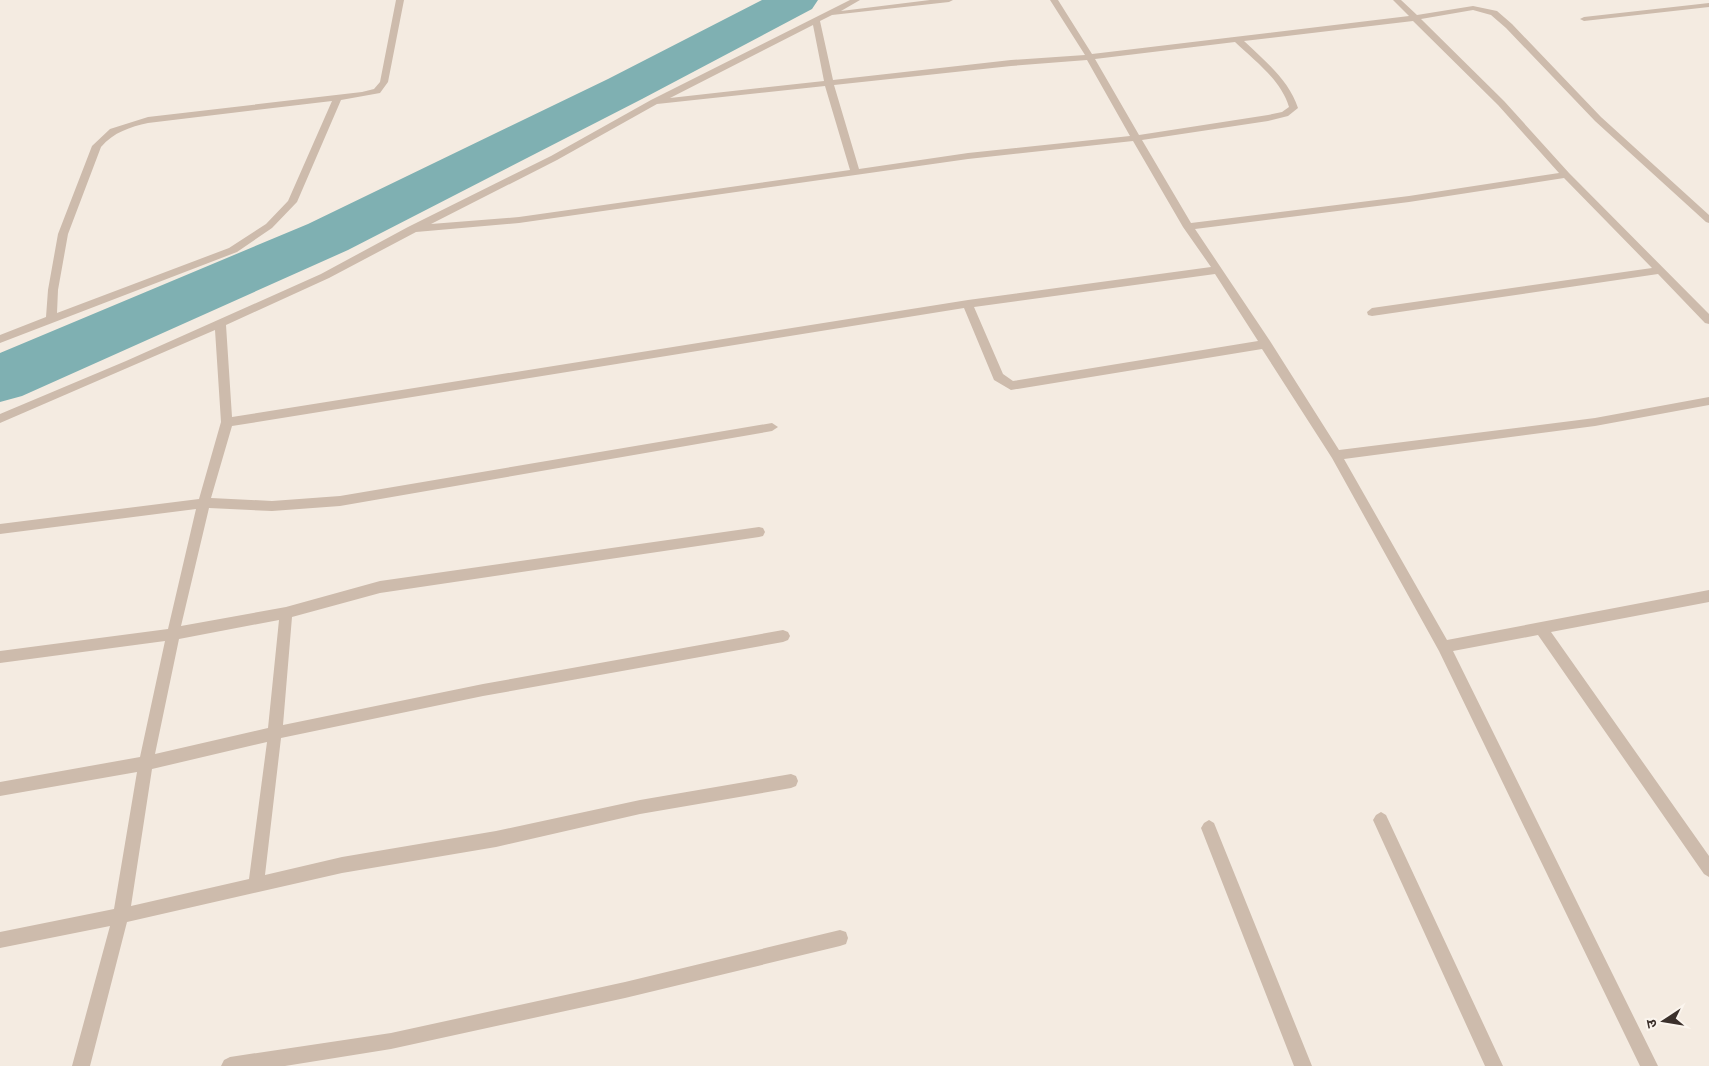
<svg xmlns="http://www.w3.org/2000/svg" width="1709" height="1066" font-family="Signika,'Noto Sans Devanagari',sans-serif">
  <style>
    .lines { fill: none; stroke-linecap: round; stroke-linejoin: round }
    .river { fill: #7fb0b2; fill-rule: evenodd }
    .minor { fill: #cdbbac; fill-rule: evenodd }
  </style>
  <rect width="100%" height="100%" fill="#f4ebe1"/>
  <g class="lines">
    <path class="river" d="M762,0h56l-6,9 -170,90 -294,151 -326,146 -22,6v-49l308,-129 300,-145z"/>
    <path class="minor" d="M396,0h8l-16,82 -8,11 -39,7 -44,102 -25,26 -35,24 -237,91v-8l46,-18 2,-27 10,-56 34,-88 18,-17 38,-12 214,-25 12,-3 6,-7zM332,101l-44,100 -22,23 -37,24 -172,65 1,-23 10,-56 33,-87c13,-15 29,-20 47,-24z
      M850,0h10l-19,11 89,-11h23l-4,2 -117,13 -12,6 13,59 178,-20 74,-5 -35,-55h8l34,54 317,-38 -16,-16h8l16,15 56,-9 24,5 15,13 89,93 108,98v8l-3,-1 -111,-101 -89,-93 -15,-13 -18,-5 -52,9 83,82 65,72 140,141v10l-4,-1 -47,-49 -286,42 -4,-1 -1,-3 5,-4 280,-40 -88,-90 -155,24 -214,27 75,112 69,109 256,-32 114,-21v8l-114,21 -251,33 103,181 262,-50v12l-158,30 158,224v21l-5,-3 -166,-239 -85,16 205,415h-18l-201,-415 -107,-193 -70,-109 -251,41 -17,-10 -30,-72 -732,118 -21,72 61,3 68,-5 432,-73 6,4 -6,4 -432,75 -68,5 -63,-3 -28,118 105,-19 94,-26 379,-54 4,1 2,4 -2,4 -4,1 -379,56 -88,24 -9,108 200,-41 300,-54 5,2 2,4 -2,4 -5,2 -300,54 -202,42 -16,137 77,-18 154,-26 144,-31 151,-26 5,2 2,5 -2,5 -5,2 -151,26 -144,33 -154,26 -215,49 -37,144h-18l38,-140 -110,22v-16l114,-23 23,-137 -137,24v-14l140,-25 25,-116 -165,22v-12l168,-22 28,-120 -196,25v-10l199,-25 22,-77 -6,-92 -215,93v-9l126,-53 195,-87 87,-47 143,-71 100,-56zM1413,21l85,84 61,68 -150,23 -218,27 -49,-83 126,-19 20,-5 10,-8c-9,-28 -33,-47 -54,-67zM813,25l11,56 -154,17zM1235,42c20,19 46,38 54,65l-7,5 -14,3 -129,20 -44,-76zM1087,60l43,76 -162,17 -109,16 -25,-84 177,-19zM825,86l25,84 -331,47 -88,7 126,-64 100,-56zM1133,141l50,86 28,40 -243,33 -736,117 -6,-92 103,-47 87,-46 103,-9 449,-64zM1215,274l43,67 -245,40 -10,-7 -29,-67zM279,620l-11,108 -113,26 24,-115zM267,742l-18,137 -118,27 21,-137z
      M1709,3v4l-125,14 -4,-2 4,-2z
      M1381,812l5,3 117,251h-18l-112,-246 3,-5z
      M1209,820l5,3 98,243h-18l-93,-238 3,-5z
      M840,930l6,2 2,6 -2,6 -6,2 -215,52 -234,51 -106,17h-64l3,-6 6,-3 161,-24 234,-51z"/>
  </g>
  <g transform="translate(1664 1021) rotate(258)" stroke="#fbf5ee" stroke-width="4" paint-order="stroke">
  <path d="M0-4L9 19L0 12L-9 19Z" fill="#3b302b"/>
  <text y="-8" font-size="14" font-weight="bold" text-anchor="middle" fill="#3b302b">उ</text>
  </g>
</svg>
